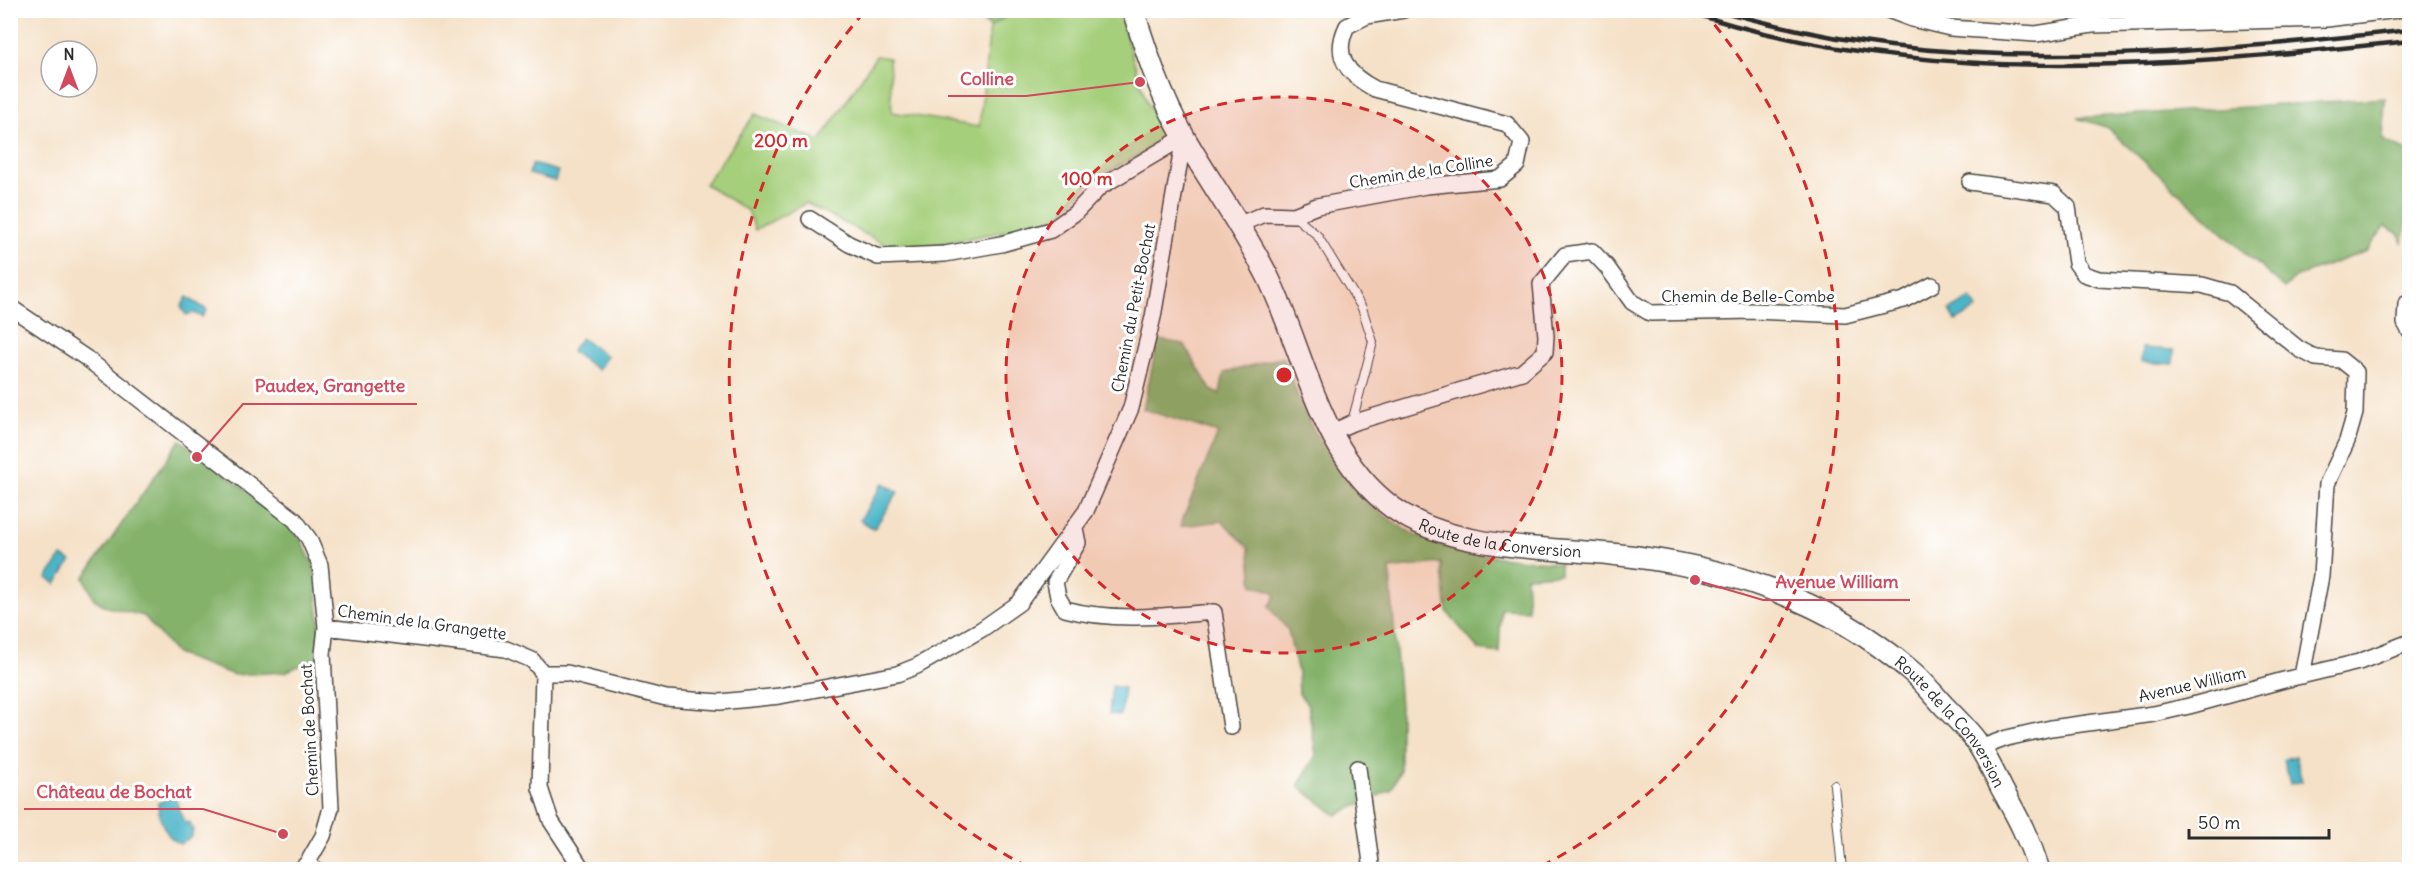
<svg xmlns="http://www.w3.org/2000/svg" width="2420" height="880" font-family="Delius,sans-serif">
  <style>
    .green { fill: #a5cf7a; stroke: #687d52; stroke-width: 1.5 }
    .forest { fill: #84b26a; stroke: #586e4a; stroke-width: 1.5 }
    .water { fill: #4bb5c8; stroke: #3b707a; stroke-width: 1.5 }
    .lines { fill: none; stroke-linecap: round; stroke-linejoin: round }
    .service-casing { stroke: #494642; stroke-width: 10 }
    .minor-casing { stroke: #494642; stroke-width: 18 }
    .secondary-casing { stroke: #494642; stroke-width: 24 }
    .service { stroke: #fff; stroke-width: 8 }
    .minor { stroke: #fff; stroke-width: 15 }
    .secondary { stroke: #fff; stroke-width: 21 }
    .rail { stroke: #2b2b2b; stroke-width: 4.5 }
    .ring { fill: none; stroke: #d62828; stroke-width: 3; stroke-dasharray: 10 8 }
    .labels { text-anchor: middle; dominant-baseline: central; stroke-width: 6; stroke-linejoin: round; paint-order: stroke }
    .street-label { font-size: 16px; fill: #2b2b2b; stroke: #fff }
    .centre { fill: #d62828; stroke: #fff; stroke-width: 3 }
    .ring-label { font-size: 18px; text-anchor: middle; font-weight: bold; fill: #d62828; stroke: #fff; stroke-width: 6; stroke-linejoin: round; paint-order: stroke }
    .leader { fill: none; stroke: #d1495b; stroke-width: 2 }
    .callout-dot { fill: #d1495b; stroke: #fff; stroke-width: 2 }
    .callout-label { font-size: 18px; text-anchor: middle; font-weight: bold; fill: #d1495b; stroke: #fff; stroke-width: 6; stroke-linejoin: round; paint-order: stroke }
  </style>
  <rect width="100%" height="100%" fill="#fff"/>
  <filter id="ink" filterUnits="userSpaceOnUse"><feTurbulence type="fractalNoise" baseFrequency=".0167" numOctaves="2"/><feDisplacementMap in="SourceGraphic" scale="12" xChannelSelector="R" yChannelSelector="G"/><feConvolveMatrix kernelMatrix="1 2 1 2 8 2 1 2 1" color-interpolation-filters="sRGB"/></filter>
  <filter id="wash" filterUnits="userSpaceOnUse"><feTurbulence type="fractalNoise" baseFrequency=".008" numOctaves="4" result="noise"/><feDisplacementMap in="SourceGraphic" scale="24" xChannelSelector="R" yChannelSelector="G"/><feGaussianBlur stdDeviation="1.35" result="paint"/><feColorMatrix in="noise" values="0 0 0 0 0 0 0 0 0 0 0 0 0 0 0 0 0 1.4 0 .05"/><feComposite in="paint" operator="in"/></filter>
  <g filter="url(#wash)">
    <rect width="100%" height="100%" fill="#f5e1c7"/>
    <path class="green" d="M1014,11h104l28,89 18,36 -26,20 -43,22 -35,36 -20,10 -115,23h-35l-84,-44 -51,27 -7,-19 -43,-27 50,-70 65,27 56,-85 13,2 3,54 87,15 11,-100z"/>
    <path class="forest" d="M971,11h43l-24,16z
      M2385,98l-2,42 26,12v61l-7,30 -3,-9 -14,-8 -18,25 -69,25 -14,12 -178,-161 -29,-9z
      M1158,340l26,4 27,46 9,4 4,-21 59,-16c9,22 16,47 28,68 28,49 64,95 119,116 41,15 87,18 130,22v11l-34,2 2,34 -27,-1 -2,44 -20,-3 -32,-38 -6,-49 -51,6 10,138v64l-9,19 -55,25 -38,-29 18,-31 -8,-50 -9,-11 -1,-21 -10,-43 -19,-23 7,-11 -3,-4 -20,-7 -4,-37 -27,-27 -42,5 38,-93 -75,-24z
      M180,440l107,81 15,21 12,25 6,55 -2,36 -33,14 -51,3 -58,-21 -32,-38 -37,-9 -13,-8 -10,-21z"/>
    <path class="water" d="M532,164l26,7 -3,10 -26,-7z
      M187,297l20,13 -5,7 -8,-4 -8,2 -5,-8z
      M1971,298l6,11 -21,12 -6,-11z
      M581,338l26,18 -9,14 -27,-19z
      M2142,348l32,2 -1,14 -32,-2z
      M883,483l15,9 -24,37 -14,-9z
      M62,556l9,5 -15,23 -9,-6z
      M1112,686l12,2 -3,27 -12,-1z
      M2295,756l7,25 -12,3 -6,-25z
      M170,797l5,1 10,25 4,-1 4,8 -1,6 -12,8c-14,-6 -22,-26 -22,-41z"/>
  </g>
  <g filter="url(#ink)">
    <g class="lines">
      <defs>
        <path id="service" d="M1294,216l23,19 45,73 11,34 -21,80
          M1834,785l8,85
          M308,862l17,8"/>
        <path id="minor" d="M1888,10l24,9 38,9 86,6 56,-9 235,-6 70,-9
          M1970,182l84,12 14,13 8,56 8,11 15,5 103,6 28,8 69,56 17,9 25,2 15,12 -1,41 -8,28 -20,43 -6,92 -19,100
          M810,219l39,25 29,13 67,-3 56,-10 50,-14 24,-17 25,-26 84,-50
          M1238,225l26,-11 30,1 23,-9 109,-20 74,-7 17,-14 5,-23 -15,-18 -132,-35c-27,-14 -43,-32 -28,-63l20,-10 36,-6
          M2410,302l-4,2 -1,19 5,9
          M10,307l76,51 209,162 14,19 11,26 6,62 -3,27 8,154 -8,28 -15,26 -7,8
          M1330,433l22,-10 170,-51 23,-20 1,-16 -5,-52 24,-29 27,-4 15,16 25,35 18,11 104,-2 91,4 59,-15 28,-15
          M1075,528l3,15 -23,39 3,15 7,12c47,13 100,7 149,3l17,115
          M326,627l180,22 26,11 11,13
          M543,673h24l99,25 54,4 60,-6 117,-22 20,-8 65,-37 37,-26 67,-92 45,-103 22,-91 31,-180
          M543,673l-3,115 11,33 32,49
          M1980,748l27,-10 44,-10 103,-14 35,-8 95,-26 75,-18 51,-20
          M1358,768l14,102"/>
        <g id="secondary">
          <path id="s1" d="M1133,10c14,44 28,87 51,127 27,47 60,92 84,140 38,78 51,177 125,231 59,42 149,39 218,46 111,11 214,43 300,117 12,10 22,23 33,35 11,11 23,23 32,35 10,15 18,32 26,48 16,29 27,49 37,81"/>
        </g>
      </defs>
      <use href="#service" class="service-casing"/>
      <use href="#minor" class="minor-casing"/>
      <use href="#secondary" class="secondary-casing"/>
      <use href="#service" class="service"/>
      <use href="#minor" class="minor"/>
      <use href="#secondary" class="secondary"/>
      <path class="rail" d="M1684,10c233,79 485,57 726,31
        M1717,10c58,16 115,29 174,36 170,20 349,3 519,-16"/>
    </g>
  </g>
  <circle cx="1284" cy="375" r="278" fill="#d62828" fill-opacity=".12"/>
  <g class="ring">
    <circle cx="1284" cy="375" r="278"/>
    <path d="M1028 867A555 555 0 0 1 865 11M1703 11A555 555 0 0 1 1540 867"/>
  </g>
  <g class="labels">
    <g class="street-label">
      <text transform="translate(1421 171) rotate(-9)">Chemin de la Colline</text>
      <text x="1748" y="296">Chemin de Belle-Combe</text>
      <text transform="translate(1133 308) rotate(-79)">Chemin du Petit-Bochat</text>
      <text stroke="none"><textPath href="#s1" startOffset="680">Route de la Conversion</textPath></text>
      <text transform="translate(422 622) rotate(8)">Chemin de la Grangette</text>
      <text transform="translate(2192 684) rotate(-13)">Avenue William</text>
      <text stroke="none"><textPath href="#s1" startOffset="1184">Route de la Conversion</textPath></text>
      <text transform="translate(309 730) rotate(-93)">Chemin de Bochat</text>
    </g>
  </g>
  <circle cx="1284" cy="375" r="9" class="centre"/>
  <g class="ring-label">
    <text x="781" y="147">200 m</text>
    <text x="1087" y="185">100 m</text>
  </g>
  <path class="leader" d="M1140 82L1026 96H948M197 457L243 404H417M1695 580L1763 600H1910M283 834L203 809H24"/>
  <g class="callout-dot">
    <circle cx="1140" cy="82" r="6"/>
    <circle cx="197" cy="457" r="6"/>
    <circle cx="1695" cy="580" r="6"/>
    <circle cx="283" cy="834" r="6"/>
  </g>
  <g class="callout-label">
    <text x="987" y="85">Colline</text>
    <text x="330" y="392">Paudex, Grangette</text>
    <text x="1837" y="588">Avenue William</text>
    <text x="114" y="798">Château de Bochat</text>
  </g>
  <rect width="2420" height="880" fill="none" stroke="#fff" stroke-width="36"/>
  <g transform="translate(69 69)"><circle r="28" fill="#ffffff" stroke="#aaaaaa" stroke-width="1.5"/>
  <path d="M0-4.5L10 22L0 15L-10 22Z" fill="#d1495b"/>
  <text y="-9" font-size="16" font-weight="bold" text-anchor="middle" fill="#2b2b2b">N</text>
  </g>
  <path d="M2189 829v9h140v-9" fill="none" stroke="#2b2b2b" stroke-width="3"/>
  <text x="2198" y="829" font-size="18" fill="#2b2b2b" stroke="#ffffff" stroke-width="4.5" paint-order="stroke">50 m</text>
</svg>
